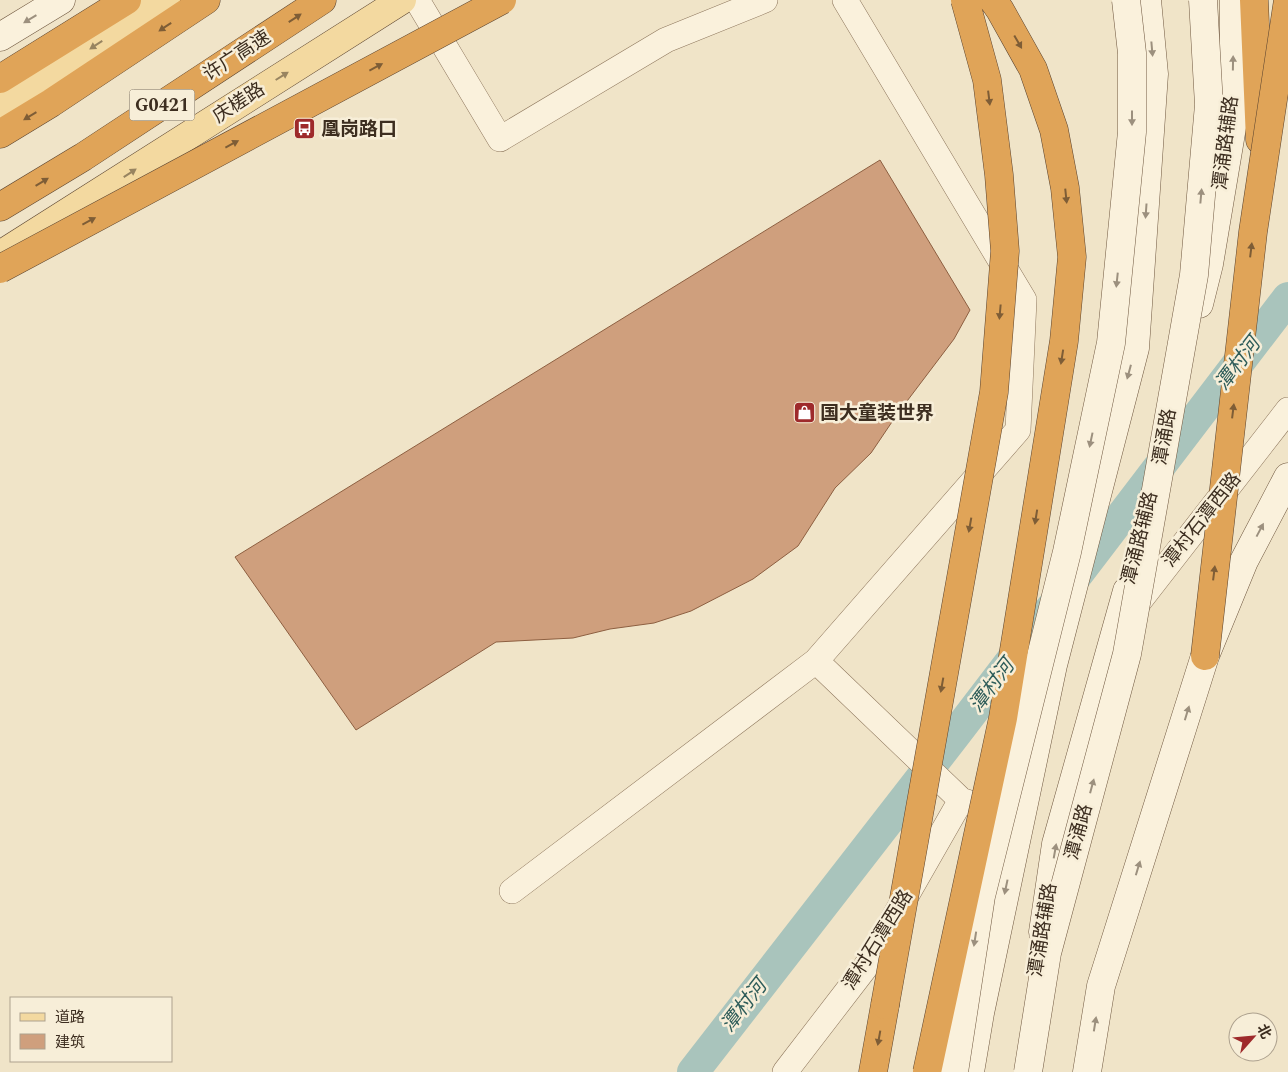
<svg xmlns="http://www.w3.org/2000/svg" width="1288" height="1072" font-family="Spectral,'Noto Sans SC',serif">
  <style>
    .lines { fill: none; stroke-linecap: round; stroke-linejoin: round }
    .canal { stroke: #a9c4bc; stroke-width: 32 }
    .building { fill: #cf9f7d; stroke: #8d5f41 }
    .street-casing { stroke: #8d765c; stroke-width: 26 }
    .secondary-casing { stroke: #6f573f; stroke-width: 29 }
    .primary-casing { stroke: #5b4430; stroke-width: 29 }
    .highway-casing { stroke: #5b4430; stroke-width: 29 }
    .street { stroke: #faf1dc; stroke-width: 25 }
    .secondary { stroke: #faf1dc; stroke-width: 28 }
    .primary { stroke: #f3d9a0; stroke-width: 28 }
    .highway { stroke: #e0a458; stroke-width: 28 }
    .secondary-bridge-casing { stroke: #6f573f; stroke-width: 29; stroke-linecap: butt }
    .highway-bridge-casing { stroke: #5b4430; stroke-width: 29; stroke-linecap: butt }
    .secondary-bridge { stroke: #faf1dc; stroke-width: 28 }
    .highway-bridge { stroke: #e0a458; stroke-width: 28 }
    .oneway { fill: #7e5d36 }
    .oneway2 { fill: #9c907e }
    .oneway3 { fill: #988460 }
    .labels { text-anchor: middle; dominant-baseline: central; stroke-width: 5; stroke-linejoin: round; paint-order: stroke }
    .shield { fill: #f7eed8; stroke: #756857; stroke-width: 1 }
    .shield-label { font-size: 18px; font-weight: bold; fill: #3d2e20 }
    .street-label { font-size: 19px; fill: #3d2e20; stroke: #f7eed8 }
    .poi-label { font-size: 19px; font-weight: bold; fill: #3d2e20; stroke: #f7eed8; text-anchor: start }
    .water-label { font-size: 20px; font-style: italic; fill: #2f5d5a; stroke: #f7eed8 }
  </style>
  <rect width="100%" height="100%" fill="#f0e4c8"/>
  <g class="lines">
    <path class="canal" d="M693,1072l264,-340 331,-434"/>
  </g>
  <path class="building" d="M880,160l90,150 -16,29 -56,74 -27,40 -36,35 -37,58 -45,33 -62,32 -37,12 -44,6 -37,9 -77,4 -140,88 -121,-173z"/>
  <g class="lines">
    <defs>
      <path id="street" d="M417,0l83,139 166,-99 99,-40
        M1134,608l154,-198
        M816,661l145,139 15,5
        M512,891l304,-230 202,-231 6,-130 -179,-300
        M785,1072l80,-104 96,-168"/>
      <path id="secondary" d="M0,37l61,-37
        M1199,304l10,-40 24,-143 1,-121
        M1043,932l13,-88 71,-253
        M970,1072l10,-59 73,-348 82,-317 19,-274 -7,-74
        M1087,1072l14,-86 104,-330 39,-95 44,-84"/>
      <path id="primary" d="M0,106l166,-106
        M0,255l402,-255"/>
      <path id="highway" d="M1254,0l6,140
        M0,79l127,-79
        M0,134l51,-31 155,-103
        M0,207l83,-50 239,-157
        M873,1072l12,-67"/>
    </defs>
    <use href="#street" class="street-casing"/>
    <use href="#secondary" class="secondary-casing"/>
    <use href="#primary" class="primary-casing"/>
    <use href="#highway" class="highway-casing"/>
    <use href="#street" class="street"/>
    <use href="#secondary" class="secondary"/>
    <use href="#primary" class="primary"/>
    <use href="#highway" class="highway"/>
    <defs>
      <path id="secondary-bridge" d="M954,1072l27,-176 86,-344 44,-209 21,-211v-79l-6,-53
        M1028,1072l19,-119 80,-299 67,-379 15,-170 -6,-105"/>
      <path id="highway-bridge" d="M0,269l502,-269
        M1205,656l48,-424 35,-232
        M885,1005l109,-613 11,-141 -6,-76 -12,-95 -22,-80
        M927,1072l76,-354 61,-377 8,-84 -7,-69 -11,-58 -21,-61 -33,-59 -7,-10"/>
    </defs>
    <use href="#secondary-bridge" class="secondary-bridge-casing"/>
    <use href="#highway-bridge" class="highway-bridge-casing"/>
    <use href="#secondary-bridge" class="secondary-bridge"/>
    <use href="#highway-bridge" class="highway-bridge"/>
  </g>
  <defs><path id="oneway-solid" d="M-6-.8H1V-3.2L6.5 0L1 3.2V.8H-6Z" transform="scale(1.25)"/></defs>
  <g class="oneway">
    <use href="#oneway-solid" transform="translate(295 18) rotate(-33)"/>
    <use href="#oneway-solid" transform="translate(165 27) rotate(146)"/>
    <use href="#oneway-solid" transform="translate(1018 42) rotate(60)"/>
    <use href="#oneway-solid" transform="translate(376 67) rotate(-28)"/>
    <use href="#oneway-solid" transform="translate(989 98) rotate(83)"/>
    <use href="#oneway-solid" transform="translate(30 116) rotate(149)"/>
    <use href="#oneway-solid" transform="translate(232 144) rotate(-28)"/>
    <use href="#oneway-solid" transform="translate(42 182) rotate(-31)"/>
    <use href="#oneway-solid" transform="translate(1066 196) rotate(84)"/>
    <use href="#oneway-solid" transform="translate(89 221) rotate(-28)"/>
    <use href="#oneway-solid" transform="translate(1251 250) rotate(-83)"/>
    <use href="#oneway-solid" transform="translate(1000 312) rotate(95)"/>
    <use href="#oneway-solid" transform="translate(1062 357) rotate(99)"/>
    <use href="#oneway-solid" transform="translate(1233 411) rotate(-83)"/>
    <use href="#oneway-solid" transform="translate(1036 517) rotate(99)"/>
    <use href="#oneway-solid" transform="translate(970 525) rotate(100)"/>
    <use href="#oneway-solid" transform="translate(1214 573) rotate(-83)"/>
    <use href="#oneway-solid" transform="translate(942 685) rotate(100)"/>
    <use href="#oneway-solid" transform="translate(879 1038) rotate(100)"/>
  </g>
  <g class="oneway2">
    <use href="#oneway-solid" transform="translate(30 19) rotate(149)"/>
    <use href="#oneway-solid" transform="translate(1152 49) rotate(85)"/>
    <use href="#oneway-solid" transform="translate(1233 63) rotate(-89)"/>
    <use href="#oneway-solid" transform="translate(1132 118) rotate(90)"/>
    <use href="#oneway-solid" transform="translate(1201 196) rotate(-85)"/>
    <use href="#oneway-solid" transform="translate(1146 211) rotate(94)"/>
    <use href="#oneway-solid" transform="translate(1117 280) rotate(96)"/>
    <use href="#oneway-solid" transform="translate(1129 372) rotate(105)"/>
    <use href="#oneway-solid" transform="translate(1091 440) rotate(102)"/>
    <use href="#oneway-solid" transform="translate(1260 530) rotate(-62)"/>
    <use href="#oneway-solid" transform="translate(1187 713) rotate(-73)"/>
    <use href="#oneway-solid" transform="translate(1092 786) rotate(-75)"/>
    <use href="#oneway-solid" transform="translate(1055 851) rotate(-80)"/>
    <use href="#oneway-solid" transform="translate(1138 868) rotate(-73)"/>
    <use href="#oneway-solid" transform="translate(1006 887) rotate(102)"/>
    <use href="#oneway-solid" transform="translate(975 939) rotate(99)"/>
    <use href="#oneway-solid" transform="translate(1095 1024) rotate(-81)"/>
  </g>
  <g class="oneway3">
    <use href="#oneway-solid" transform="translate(96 45) rotate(147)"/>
    <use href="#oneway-solid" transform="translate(282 76) rotate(-32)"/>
    <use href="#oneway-solid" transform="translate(130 173) rotate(-33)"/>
  </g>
  <defs>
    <symbol id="bus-square" viewBox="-11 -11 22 22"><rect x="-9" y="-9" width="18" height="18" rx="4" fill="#9e2a2b" stroke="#f7eed8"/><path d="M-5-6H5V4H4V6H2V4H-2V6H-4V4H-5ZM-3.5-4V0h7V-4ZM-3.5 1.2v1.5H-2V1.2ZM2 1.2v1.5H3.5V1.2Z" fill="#fff"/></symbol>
    <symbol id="shop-square" viewBox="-11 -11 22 22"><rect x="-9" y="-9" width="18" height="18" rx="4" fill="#9e2a2b" stroke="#f7eed8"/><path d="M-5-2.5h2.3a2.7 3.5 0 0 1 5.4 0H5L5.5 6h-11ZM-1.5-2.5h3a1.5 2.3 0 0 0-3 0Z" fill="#fff"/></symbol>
  </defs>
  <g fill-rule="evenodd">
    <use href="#bus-square" x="292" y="116" width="25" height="25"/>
    <use href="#shop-square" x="792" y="400" width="25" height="25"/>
  </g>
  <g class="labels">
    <rect class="shield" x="129.5" y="89.5" width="65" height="31" rx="4"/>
    <g class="shield-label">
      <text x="162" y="105">G0421</text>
    </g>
    <g class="street-label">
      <text transform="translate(237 56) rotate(-33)">许广高速</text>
      <text transform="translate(239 103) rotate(-33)">庆槎路</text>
      <text transform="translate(1226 143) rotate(-83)">潭涌路辅路</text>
      <text transform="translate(1165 437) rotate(-80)">潭涌路</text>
      <text transform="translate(1202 520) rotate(-52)">潭村石潭西路</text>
      <text transform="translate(1140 538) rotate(-76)">潭涌路辅路</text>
      <text transform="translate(1079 832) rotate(-75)">潭涌路</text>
      <text transform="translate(1043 930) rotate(-81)">潭涌路辅路</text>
      <text transform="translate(878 940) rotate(-58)">潭村石潭西路</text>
    </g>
    <g class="poi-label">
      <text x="321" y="129">凰岗路口</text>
      <text x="820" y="413">国大童装世界</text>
    </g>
    <g class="water-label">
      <text transform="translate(1238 364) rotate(-53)">潭村河</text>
      <text transform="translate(992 686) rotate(-53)">潭村河</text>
      <text transform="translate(744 1006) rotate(-52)">潭村河</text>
    </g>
  </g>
  <rect x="10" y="997" width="162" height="65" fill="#f7eed8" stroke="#ada18e"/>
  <rect x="20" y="1013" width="25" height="8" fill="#f3d9a0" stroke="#ada18e"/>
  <text x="55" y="1022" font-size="15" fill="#3d2e20">道路</text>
  <rect x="20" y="1034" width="25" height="15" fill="#cf9f7d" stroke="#ada18e"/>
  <text x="55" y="1047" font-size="15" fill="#3d2e20">建筑</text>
  <g transform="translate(1253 1037) rotate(63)"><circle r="24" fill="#f7eed8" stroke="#ada18e"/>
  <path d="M0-4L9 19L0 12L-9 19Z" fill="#9e2a2b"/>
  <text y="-8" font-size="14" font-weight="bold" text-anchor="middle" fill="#3d2e20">北</text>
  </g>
</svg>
